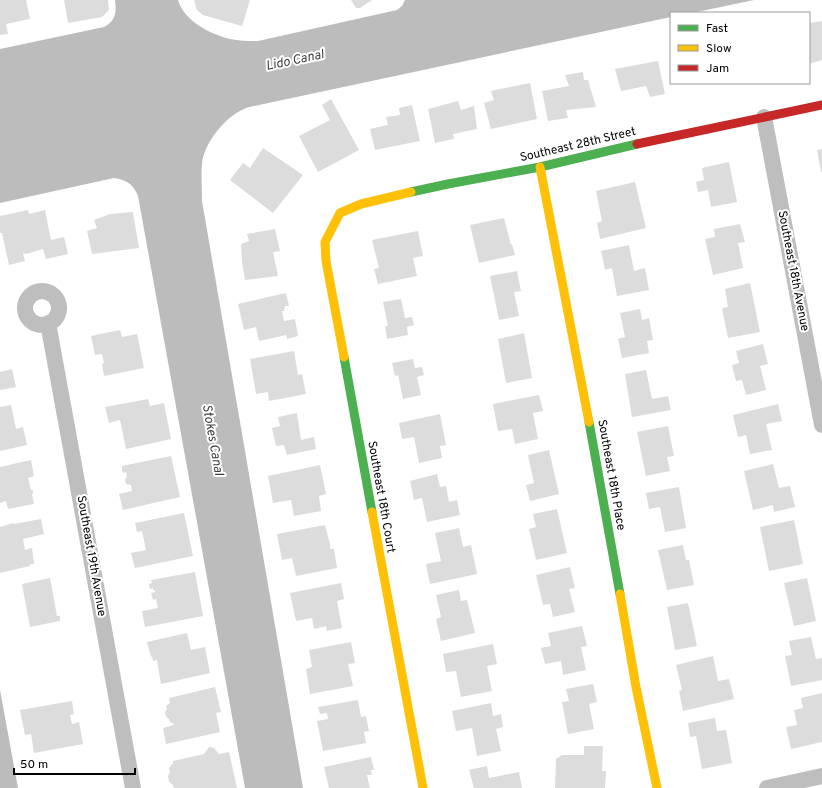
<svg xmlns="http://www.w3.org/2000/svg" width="822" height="788" font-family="Overpass,sans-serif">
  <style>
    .water { fill: #bcbcbc }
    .building { fill: #dcdcdc }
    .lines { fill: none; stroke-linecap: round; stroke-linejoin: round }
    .street { stroke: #bebebe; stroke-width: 16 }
    .fast { stroke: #4caf50; stroke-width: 9 }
    .slow { stroke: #ffc107; stroke-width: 9 }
    .jam { stroke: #c62828; stroke-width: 9 }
    .labels { text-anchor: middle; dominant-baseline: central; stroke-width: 4; stroke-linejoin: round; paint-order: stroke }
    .street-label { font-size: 12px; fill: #000; stroke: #fff }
    .water-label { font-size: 13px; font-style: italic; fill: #404040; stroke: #fff }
  </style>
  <rect width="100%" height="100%" fill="#fff"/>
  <path class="water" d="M115,0h63c6,21 32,34 52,39 9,2 19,2 28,2l139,-31 5,-4 3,-6h349l-62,13h-21v4l-412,88c-5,1 -11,2 -15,4 -19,8 -40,34 -42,55 -1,12 0,25 0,37l101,587h-58l-107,-592c-5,-12 -11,-16 -24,-18l-114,25v-154l104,-22c11,-6 13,-14 11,-27z
    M0,690l18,98h-18z"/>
  <path class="building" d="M0,0h26l4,19 -24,5 2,10 -8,1z
    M64,0h44l1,10 -7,7 -34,6z
    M194,0h56l-8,26 -39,-11 -6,-5z
    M351,0h21l-12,8h-4z
    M822,21v39l-13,4v-41z
    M658,61l7,33 -15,3 -4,-11 -25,5 -6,-22z
    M583,72l1,8h4l8,27 -30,3 2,8 -20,3 -6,-30 27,-5 -4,-11z
    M530,83l7,36 -46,10 -7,-26 10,-3 -3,-9z
    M331,99l28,51 -41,22 -19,-36 31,-16 -8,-15z
    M458,101l3,9 13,-4 3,23 -24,5 1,5 -19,4 -7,-34z
    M412,105l8,36 -45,9 -5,-21 18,-4 -2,-8 14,-2 -1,-7z
    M263,148l40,27 -30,38 -43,-33 13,-17 7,5z
    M822,149v23h-1l-4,-22z
    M729,162l8,40 -26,5 -3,-17 -10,2 -2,-10 8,-2 -2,-12z
    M635,182l11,46 -46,11 -3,-16 5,-2 -6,-30z
    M28,210l1,4 16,-4 6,30 13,-3 4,17 -22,5 -3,-10 -17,5 -3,-1 2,8 -16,4 -7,-32h-2v-17z
    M133,212l6,36 -47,6 -5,-23 10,-3 -3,-8 16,-6z
    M504,218l7,27 1,-1 3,11 -36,8 -9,-38z
    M740,224l5,18 -7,1 5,25 -30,7 -8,-36 10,-2 -1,-8z
    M275,229l5,22 -7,1 5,24 -33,4 -3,-17 -1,-19 8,-3 -2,-7z
    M418,231l5,25 -10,2 4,18 -39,8 -4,-15 5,-1 -7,-28z
    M629,245l5,26 11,-3 4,22 -32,6 -5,-28 -7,2 -4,-19z
    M517,271l4,20 -7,1 5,24 -20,4 -9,-44z
    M750,283l10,49 -32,6 -6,-30 6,-1 -3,-18z
    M286,293l3,13h-4l-1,5h-2l2,10 11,-2 3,17 -11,3 -1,-4 -27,6 -3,-14 -12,3 -6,-26z
    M401,299l4,19 7,-1 2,8 -7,2 1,8 -21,4 -2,-13h3l-5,-24z
    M640,309l2,11 7,-2 4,22 -6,1 2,12 -27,5 -4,-19 7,-2 -5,-24z
    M120,330l2,7 15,-3 7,34 -40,8 -2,-12 2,-1 -2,-9 -7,1 -4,-19z
    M524,333l8,45 -26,5 -8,-44z
    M763,344l5,20 -8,2 6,24 -20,5 -4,-15 -6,1 -4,-16 7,-2 -3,-12z
    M294,351l4,24 4,-1 4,20 -37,7 -1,-9 -12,2 -6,-35z
    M413,359l2,9 7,-1 2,8 -7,2 4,18 -18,4 -5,-24 -3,1 -3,-13z
    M12,369l4,18 -16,3v-18z
    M646,370l6,29 16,-3 3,14 -39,7 -7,-43z
    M539,395l4,16 -10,2 5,26 -23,5 -3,-15 -14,2 -5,-27z
    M148,399l2,7 14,-3 7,36 -45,10 -6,-29 -11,3 -4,-16z
    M778,404l4,17 -16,3 6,26 -22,4 -4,-19 -8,2 -5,-22z
    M11,405l5,24 7,-2 4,18 -27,6v-44z
    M297,413l4,27 13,-3 2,12 -29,6 -3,-10 -8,1 -4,-18 8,-2 -2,-9z
    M440,414l6,31 -6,1 2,12 -23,5 -5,-26 -12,2 -3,-16z
    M668,426l6,30 -7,1 3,14 -24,5 -9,-44z
    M549,450l10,44 -29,7 -4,-16 8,-2 -6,-28z
    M171,456l9,41 -57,13 -4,-16 13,-3 -1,-6 -5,-1 -1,-5 2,-2 -1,-5 -2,1 -2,-2v-5z
    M31,460l3,16 -6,2 3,12h2v4h-1l2,10 -26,5 -2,-8 -6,2v-36z
    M773,464l6,24 11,-2 5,21 -21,5 -1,-7 -20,5 -9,-39z
    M320,465l6,29 -7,2 2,15 -27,5 -3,-16 -18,3 -5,-27z
    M437,474l3,13 6,-1 3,16 8,-2 3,15 -33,7 -5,-24 -8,2 -4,-19z
    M679,487l7,41 -21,4 -5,-25 -11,2 -3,-16z
    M557,509l10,44 -31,7 -7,-31 7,-2 -3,-13z
    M184,513l9,43 -58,12 -4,-15 15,-3 -4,-19 -5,1 -2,-9z
    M41,519l3,15 -21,5 2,11 7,-2 2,16h-4v2l-30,7v-46l13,-4 1,1z
    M794,520l9,44 -34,7 -9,-44z
    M325,525l5,19v5h4l3,19 -41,8 -4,-18 -10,2 -5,-26z
    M459,528l4,19 8,-2 6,29 -47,10 -4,-20 15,-3 -6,-28z
    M683,545l3,15h3l5,25 -27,5 -9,-40z
    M570,567l5,21 -6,1 6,23 -22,5 -3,-13 -7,1 -7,-30z
    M195,572l8,44 -58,11 -3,-16 16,-3 -2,-9 -3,1 -2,-7 4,-1v-2l-2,1v-3l-3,1 -1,-5 3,-1 -1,-3z
    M50,578l7,38h3v5l-30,6 -8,-43z
    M807,578l9,43 -22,5 -10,-43z
    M341,583l3,16 -7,2 5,27 -15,3 -1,-5 -12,3 -2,-11 -16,3 -6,-28z
    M459,590l2,11 6,-1 8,33 -34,8 -5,-22 5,-2 -5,-22z
    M688,603l9,43 -22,4 -8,-43z
    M582,626l5,20 -6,1 5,23 -23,5 -2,-14 -16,3 -4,-16 10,-2 -3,-13z
    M187,633l4,17 14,-3 5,26 -49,11 -4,-24 -4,1 -1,-5 -1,1 -4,-15z
    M811,637l5,22 6,-1v22l-31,6 -6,-30 7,-1 -3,-14z
    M351,642l4,21 -7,1 5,22 -43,8 -4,-25 6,-2 -3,-17z
    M493,644l4,20 -10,2 5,25 -31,6 -5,-26 -10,1 -3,-18z
    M713,656l5,25 11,-2 5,20 -51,12 -4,-20 3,-1 -6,-25z
    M593,684l4,18 -8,2 5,25 -26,5 -6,-32 7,-1 -3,-12z
    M215,687l6,25 -5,1 4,19 -54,12 -3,-16 11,-3v-1l-4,-2 -1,-3 -3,-2 -1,-5 2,-3 -1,-3 4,-3 -1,-5z
    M822,693v49l-31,7 -5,-22 11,-2 -3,-15 9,-2 -2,-10z
    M358,700l3,17 5,-1 3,15 -5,1 2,11 -43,8 -6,-30 11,-2 -1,-6 -7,1 -2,-7z
    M72,701l2,13 -4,1 2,9 7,-2 4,22 -49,9 -3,-19 -6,1 -5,-25z
    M491,703l2,13 8,-2 2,13 -7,2 5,22 -24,5 -5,-28 -16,3 -4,-20z
    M715,718l2,13 9,-1 6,33 -30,6 -6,-33 -6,1 -2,-14z
    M584,746h19l-1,25h4l-1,17h-50l1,-29 6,-4h22z
    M209,747l5,1 5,6 10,-2 8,36h-63l-1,-3 -4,-3 -1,-6 2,-4 -1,-4 3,-4h1v-3l31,-7z
    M371,757l3,13h-3l1,5h-5l3,13h-41l-5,-21z
    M487,766l2,12 30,-6 3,16h-48l-5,-18z"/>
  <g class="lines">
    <path class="street" d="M764,117l58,308
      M25 308a17 17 0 1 1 34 0a17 17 0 1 1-34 0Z
      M48,323l85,465
      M767,788l55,-12"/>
    <path class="fast" d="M411,192l37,-8 92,-17 97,-23
      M344,357l28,155
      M589,422l31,172"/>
    <path class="slow" d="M540,167l49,255
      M344,357l-18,-96 -1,-19 15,-29 21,-9 50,-12
      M372,512l51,276
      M620,594l16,93 21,101"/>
    <path class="jam" d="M637,144l185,-39"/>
  </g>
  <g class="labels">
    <g class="street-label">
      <text transform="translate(578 145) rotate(-13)">Southeast 28th Street</text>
      <text transform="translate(793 271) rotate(79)">Southeast 18th Avenue</text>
      <text transform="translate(611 475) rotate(80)">Southeast 18th Place</text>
      <text transform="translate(381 497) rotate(80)">Southeast 18th Court</text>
      <text transform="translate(91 556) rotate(80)">Southeast 19th Avenue</text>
    </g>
    <g class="water-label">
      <text transform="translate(295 61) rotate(-12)">Lido Canal</text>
      <text transform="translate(212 440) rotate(80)">Stokes Canal</text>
    </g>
  </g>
  <rect x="670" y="12" width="140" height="72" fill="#ffffff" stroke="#999999"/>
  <rect x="678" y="25" width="20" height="6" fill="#4caf50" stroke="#999999"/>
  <text x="706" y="32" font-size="12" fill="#000000">Fast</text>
  <rect x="678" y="45" width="20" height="6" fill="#ffc107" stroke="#999999"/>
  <text x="706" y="52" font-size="12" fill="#000000">Slow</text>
  <rect x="678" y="65" width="20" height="6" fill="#c62828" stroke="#999999"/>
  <text x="706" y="72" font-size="12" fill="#000000">Jam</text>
  <path d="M14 768v6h121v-6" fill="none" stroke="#000000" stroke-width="2"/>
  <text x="20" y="768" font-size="12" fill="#000000" stroke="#ffffff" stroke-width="3" paint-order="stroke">50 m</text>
</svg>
